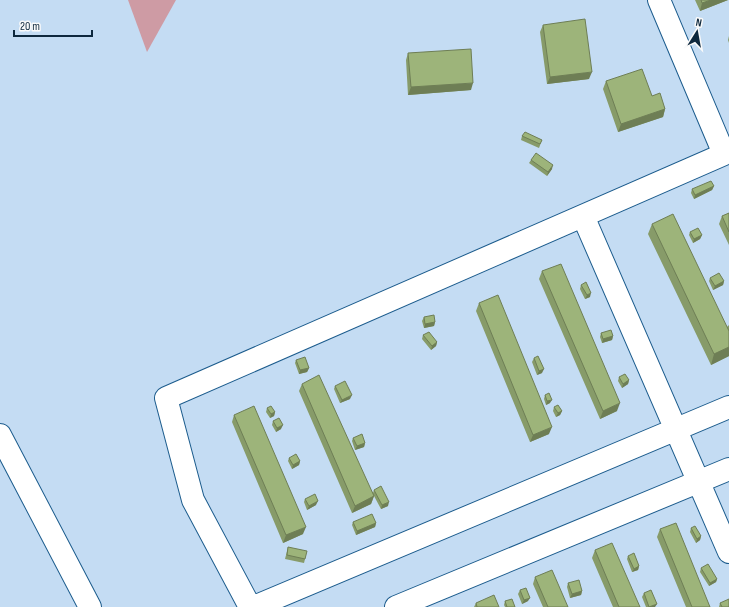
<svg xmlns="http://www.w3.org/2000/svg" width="729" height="607" font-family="'Sofia Sans Condensed',sans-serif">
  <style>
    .green { fill: #ce9ba4 }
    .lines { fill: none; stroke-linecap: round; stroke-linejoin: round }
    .street-casing { stroke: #1c5c8d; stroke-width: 24 }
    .street { stroke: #fff; stroke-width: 22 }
    .wall { fill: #879b69 }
    .shaded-wall { fill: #6e7e55 }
    .building { fill: #9db47a; stroke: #6e7e55 }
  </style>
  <rect width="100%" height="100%" fill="#c4dcf3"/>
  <path class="green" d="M128,0h48l-29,52z"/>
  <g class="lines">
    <defs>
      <path id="street" d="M659,0l65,154
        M583,216l146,336
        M0,435l90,172
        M250,607l-57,-107 -27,-102 563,-246
        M254,607l475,-200
        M396,607l333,-138"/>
    </defs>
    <use href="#street" class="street-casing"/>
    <use href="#street" class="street"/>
  </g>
  <path class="wall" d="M695,0h33l-28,11z
    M543,25l46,54 -42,5 -7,-52z
    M729,36v7l-1,-3z
    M408,53l63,37 -63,5 -2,-35z
    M606,81l46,15 13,13 -2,8 -45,15 -15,-43z
    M522,136l20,4 -3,8 -18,-8z
    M531,160l21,9 -5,7 -18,-13z
    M714,186l-2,4 -18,9 -3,-6 1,-4z
    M729,213v32l-10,-21 3,-8z
    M652,224l75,103 2,-2v31l-18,9 -63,-131z
    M690,232l12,3 -2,4 -7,4 -4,-8z
    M542,271l75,140 -17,8 -61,-140z
    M710,278l14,3 -1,4 -10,5 -4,-9z
    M581,285l9,12 -5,2 -5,-10z
    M479,303l70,131 -19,8 -54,-131z
    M424,317l11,5 -1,4 -10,2 -2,-7z
    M601,333l12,3 -1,4 -10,3 -2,-6z
    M423,335l14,7 -1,4 -5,4 -9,-11z
    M534,358l8,15 -5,2 -5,-13z
    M296,360l13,8 -2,4 -8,2 -4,-11z
    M619,377l10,3 -1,4 -6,4 -4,-7z
    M302,384l71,109 1,-3 14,16 -7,3 -7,-13 -3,8 -19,9 -53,-122z
    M335,386l15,13 -10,4 -6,-14z
    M545,395l5,8 -4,2 -2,-6z
    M554,407l8,4 -2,4 -4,2 -3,-6z
    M267,408l8,4 -1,4 -4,2 -4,-6z
    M234,415l69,119 -20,9 -51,-121z
    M273,421l8,8 -5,3 -4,-7z
    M353,438l12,5 -1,4 -9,3 -3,-9z
    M289,458l11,3 -1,4 -7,4 -4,-8z
    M305,499l11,6 -9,5 -3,-8z
    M353,522l23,1 -1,4 -19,8 -4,-10z
    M691,528l10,8 -1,4 -4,3 -6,-11z
    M660,529l50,78h-24l-29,-70z
    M288,547l17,12 -1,4 -19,-4z
    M595,550l45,57h-27l-21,-49z
    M628,556l11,10 -1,4 -6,2 -5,-13z
    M701,568l16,11 -1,3 -7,4 -9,-14z
    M535,577l33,30h-25l-10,-23z
    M568,583l14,8 -1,4 -11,3 -3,-11z
    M520,590l8,11 -6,3 -4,-10z
    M644,593l11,14h-9l-4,-10z
    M505,601l10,6h-10l-1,-2z
    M476,603l23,4h-25z
    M720,603l9,4h-10z"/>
  <path class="shaded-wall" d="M711,0h17l-28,11 2,-8z
    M592,72l-3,7 -42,5 3,-7z
    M473,83l-2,7 -63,5 3,-8z
    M665,109l-2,8 -45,15 3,-8z
    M553,165l-1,4 -5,7 1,-4z
    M714,186l-2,4 -18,9 1,-4z
    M702,235l-2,4 -7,4 1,-4z
    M724,281l-1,4 -10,5 2,-4z
    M591,293l-1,4 -5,2 2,-4z
    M435,322l-1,4 -10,2 1,-4z
    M613,336l-1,4 -10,3 1,-4z
    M437,342l-1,4 -5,4 1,-4z
    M729,347v9l-18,9 3,-11z
    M309,368l-2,4 -8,2 1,-4z
    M544,369l-2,4 -5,2 2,-4z
    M629,380l-1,4 -6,4 1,-4z
    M352,395l-2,4 -10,4 2,-3z
    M552,400l-2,3 -4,2 1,-4z
    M620,403l-3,8 -17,8 3,-8z
    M562,411l-2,4 -4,2 2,-4z
    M275,412l-1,4 -4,2 1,-4z
    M283,425l-2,4 -5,3 1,-4z
    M552,427l-3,7 -19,8 3,-7z
    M365,443l-1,4 -9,3 2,-4z
    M300,461l-1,4 -7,4 1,-4z
    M374,496l-3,8 -19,9 3,-7z
    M318,501l-2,4 -9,5 2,-4z
    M389,502l-1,4 -7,3 1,-4z
    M376,523l-1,4 -19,8 1,-4z
    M306,527l-3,7 -20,9 3,-8z
    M701,536l-1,4 -4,3 1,-4z
    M639,566l-1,4 -6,2 2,-3z
    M717,579l-1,3 -7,4 1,-3z
    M582,591l-1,4 -11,3 2,-4z
    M530,598l-2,3 -6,3 2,-4z
    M657,604l-2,3h-6z"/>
  <path class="building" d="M701,0h10l-9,3z
    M585,19l7,53 -42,5 -7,-52z
    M471,49l2,34 -62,4 -3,-34z
    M642,69l10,27 8,-3 5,16 -44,15 -15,-43z
    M525,132l17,8 -2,4 -18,-8z
    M536,153l17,12 -5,7 -17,-12z
    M711,181l3,5 -19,9 -3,-6z
    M729,213v19l-7,-16z
    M673,214l56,117v16l-15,7 -62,-130z
    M698,228l4,7 -8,4 -4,-7z
    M561,264l59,139 -17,8 -61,-140z
    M719,273l5,8 -9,5 -5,-8z
    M586,282l5,11 -4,2 -6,-10z
    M498,295l54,132 -19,8 -54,-132z
    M434,315l1,7 -10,2 -1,-7z
    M611,330l2,6 -10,3 -2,-6z
    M429,332l8,10 -5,4 -9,-11z
    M538,356l6,13 -5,2 -5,-13z
    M305,357l4,11 -9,2 -4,-10z
    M625,374l4,6 -6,4 -4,-7z
    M319,375l55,121 -19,10 -53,-122z
    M345,381l7,14 -10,5 -7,-14z
    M549,393l3,7 -5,1 -2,-6z
    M558,405l4,6 -4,2 -4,-6z
    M254,406l52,121 -20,8 -52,-120z
    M271,406l4,6 -4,2 -4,-6z
    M279,418l4,7 -6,3 -4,-7z
    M362,434l3,9 -8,3 -4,-8z
    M296,454l4,7 -7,4 -4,-7z
    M381,486l8,16 -7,3 -8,-15z
    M315,494l3,7 -9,5 -4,-7z
    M372,514l4,9 -19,8 -4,-9z
    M676,523l34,84h-18l-32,-78z
    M695,526l6,10 -4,3 -6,-11z
    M612,543l28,64h-21l-24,-57z
    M288,547l19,4 -2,8 -18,-4z
    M634,553l5,13 -5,3 -6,-13z
    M708,564l9,15 -7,4 -9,-15z
    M552,570l16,37h-20l-13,-30z
    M579,580l3,11 -10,3 -4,-11z
    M526,588l4,10 -6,2 -4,-10z
    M651,590l6,14 -8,3 -5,-14z
    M494,595l5,12h-22l-1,-4z
    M512,599l3,8h-8l-2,-6z
    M729,599v8h-7l-2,-4z"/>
  <g transform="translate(697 32) rotate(11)" stroke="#fafafa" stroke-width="3" paint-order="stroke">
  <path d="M0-3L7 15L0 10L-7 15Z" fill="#0e283d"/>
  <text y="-6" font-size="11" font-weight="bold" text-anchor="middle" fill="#0e283d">N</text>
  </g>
  <path d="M14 30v6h78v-6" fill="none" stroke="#0e283d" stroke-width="2"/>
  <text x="20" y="30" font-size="12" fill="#0e283d" stroke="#fafafa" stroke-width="3" paint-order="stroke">20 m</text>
</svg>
